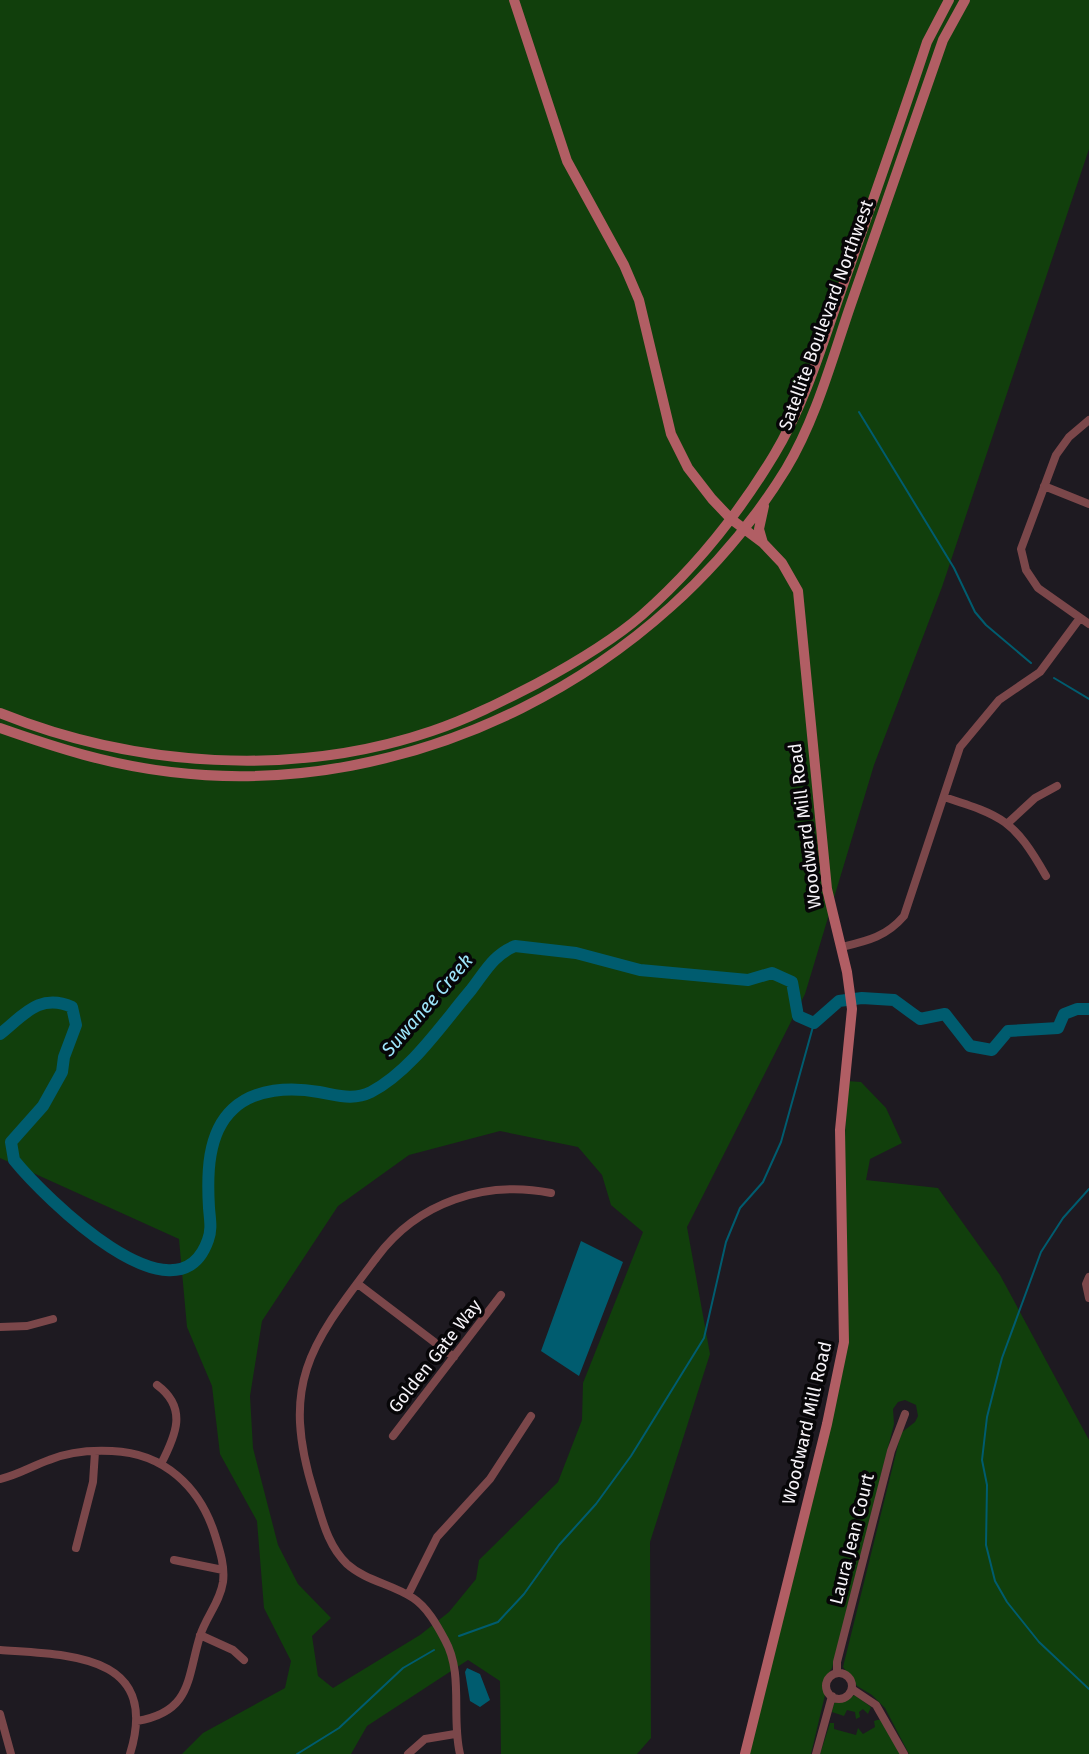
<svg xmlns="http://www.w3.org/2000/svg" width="1089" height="1754" font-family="'Fira Sans',sans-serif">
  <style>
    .green { fill: #113f0c; fill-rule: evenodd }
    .water { fill: #005c6f }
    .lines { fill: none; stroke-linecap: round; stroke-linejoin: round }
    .stream { stroke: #005c6f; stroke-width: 2 }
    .river { stroke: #005c6f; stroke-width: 12 }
    .street { stroke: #7b474a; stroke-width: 8 }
    .secondary { stroke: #b15e64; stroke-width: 10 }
    .labels { text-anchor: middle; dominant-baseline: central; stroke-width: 7; stroke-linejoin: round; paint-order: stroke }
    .street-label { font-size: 18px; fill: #f6f3f8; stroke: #070608 }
    .water-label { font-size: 19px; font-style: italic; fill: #9de5fb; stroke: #070608 }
  </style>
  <rect width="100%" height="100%" fill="#1e1a21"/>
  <path class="green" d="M0,0h1089v149l-147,438 -68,178 -69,229 -118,233 23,127 -60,188 1,196 -14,16h-136l-1,-73 -32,-21 -101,66 -16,28h-169l21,-21 82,-45 6,-27 -27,-53 -7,-87 -37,-67 -8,-68 -25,-59 -8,-88 -179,-81zM500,1131l78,16 24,28 9,30 32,27 -60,151 -1,37 -24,62 -79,78 -3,19 -27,33 -29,23 -87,53 -15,-12 -6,-40 19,-18 -33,-34 -20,-39 -25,-97 -3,-52 12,-75 76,-115 71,-51z
    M847,1081l14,1 25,26 16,35 -32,16 -4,21 72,8 62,87 89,165v314h-180l-24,-46 -13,-13 -15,-9 -14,-19 58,-234 14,-11 3,-6 -2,-11 -11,-5 -7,2 -5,7 1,15 -62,244 -8,13 1,14 -14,59h-63l96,-388v-202z
    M855,1695l16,12 -3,7 -5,-5 -4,3 1,5 -4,2 -1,-7 -8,-2 -3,6 -12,-4 2,-9z
    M877,1720h4l19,34h-80l10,-31h4v6l22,6 2,-7 5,6 12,-7 -1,-6z"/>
  <path class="water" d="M581,1241l42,21 -44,114 -38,-25z
    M467,1668l13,6 10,26 -10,7 -10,-6 -5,-29z"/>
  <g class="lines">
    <path class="stream" d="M859,412l95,156 21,44 11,13 45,38
      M1054,678l35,21
      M1089,1189l-26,29 -22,34 -39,106 -15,59 -5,43 5,25 -1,60 9,36 12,21 32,40 50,47
      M459,1636l39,-14 26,-28 35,-49 37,-41 35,-48 73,-118 22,-96 14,-34 23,-26 18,-40 33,-119
      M297,1754l42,-26 64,-60 31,-18"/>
    <path class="river" d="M0,1034c22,-17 39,-42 72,-27l4,18 -12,32 -2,15 -19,34 -32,36 3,18c30,37 163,169 194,80 4,-11 2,-20 1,-32 -2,-33 -2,-75 24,-99 22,-21 58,-22 86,-17 18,3 34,9 52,0 40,-21 71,-68 100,-102 14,-18 22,-35 44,-44l61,7 64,17 108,10 24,-7 20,9 6,34 16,7 25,-22 23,-3 32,2 26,19 25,-5 25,32 22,4 16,-19 50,-3 6,-14 13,-5h12"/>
    <path class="street" d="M1089,420l-20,17 -13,18 -35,94 5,21 12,18 51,36
      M1044,486l45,18
      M944,797c59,19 70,23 102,79
      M1009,822l26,-24 22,-12
      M842,947c25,-6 44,-10 62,-31l56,-169 39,-47 41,-28 40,-54
      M1089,1277l-3,7 3,14
      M358,1284l96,73
      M0,1327l27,-1 26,-7
      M157,1385c31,23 19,50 4,79
      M393,1436l108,-141
      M0,1479c18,-4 32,-13 49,-19 19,-8 43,-10 63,-9 52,2 88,36 103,84 5,16 10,31 8,47 -3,20 -17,35 -23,54 -13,42 -8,76 -63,85
      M76,1548l17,-66 2,-30
      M174,1560l49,10
      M408,1595l29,-58 53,-58 41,-63
      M200,1635l33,15 11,10
      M0,1650c68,5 161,3 130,104
      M837,1673v-11l54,-211 14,-37
      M826 1686a13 13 0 1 1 26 0a13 13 0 1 1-26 0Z
      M852,1689l24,16 28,49
      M0,1714l11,40
      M408,1754l17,-15 30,-5
      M460,1754c-9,-37 4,-80 -15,-114 -8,-15 -18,-33 -32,-42 -21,-14 -47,-17 -66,-34 -20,-19 -25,-46 -33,-71 -35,-112 -2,-150 63,-236 41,-55 108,-77 174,-64
      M816,1754l16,-58"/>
    <path class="secondary" d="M514,0l53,161 57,104 15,35 32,134 17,34 24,31 19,20 32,24 19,20 16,28 29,298 20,83 5,37 -12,121 4,212 -17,82 -82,330
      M763,543l-4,-14 5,-23
      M0,713c134,54 294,65 432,18 36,-12 71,-30 104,-47 37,-20 75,-42 106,-69 51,-45 97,-102 132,-160 31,-51 48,-110 68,-167 29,-82 58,-164 85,-246l22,-42
      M0,728c57,20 110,37 171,44 241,29 489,-98 615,-303 30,-50 46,-110 65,-165 31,-88 61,-176 92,-264l22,-40"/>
  </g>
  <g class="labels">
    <g class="street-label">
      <text transform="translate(826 315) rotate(-70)">Satellite Boulevard Northwest</text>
      <text transform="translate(805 826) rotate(-97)">Woodward Mill Road</text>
      <text transform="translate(435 1356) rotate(-52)">Golden Gate Way</text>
      <text transform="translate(807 1423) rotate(-77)">Woodward Mill Road</text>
      <text transform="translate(852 1539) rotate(-76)">Laura Jean Court</text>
    </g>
    <g class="water-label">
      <text transform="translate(427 1005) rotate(-49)">Suwanee Creek</text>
    </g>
  </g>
</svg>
